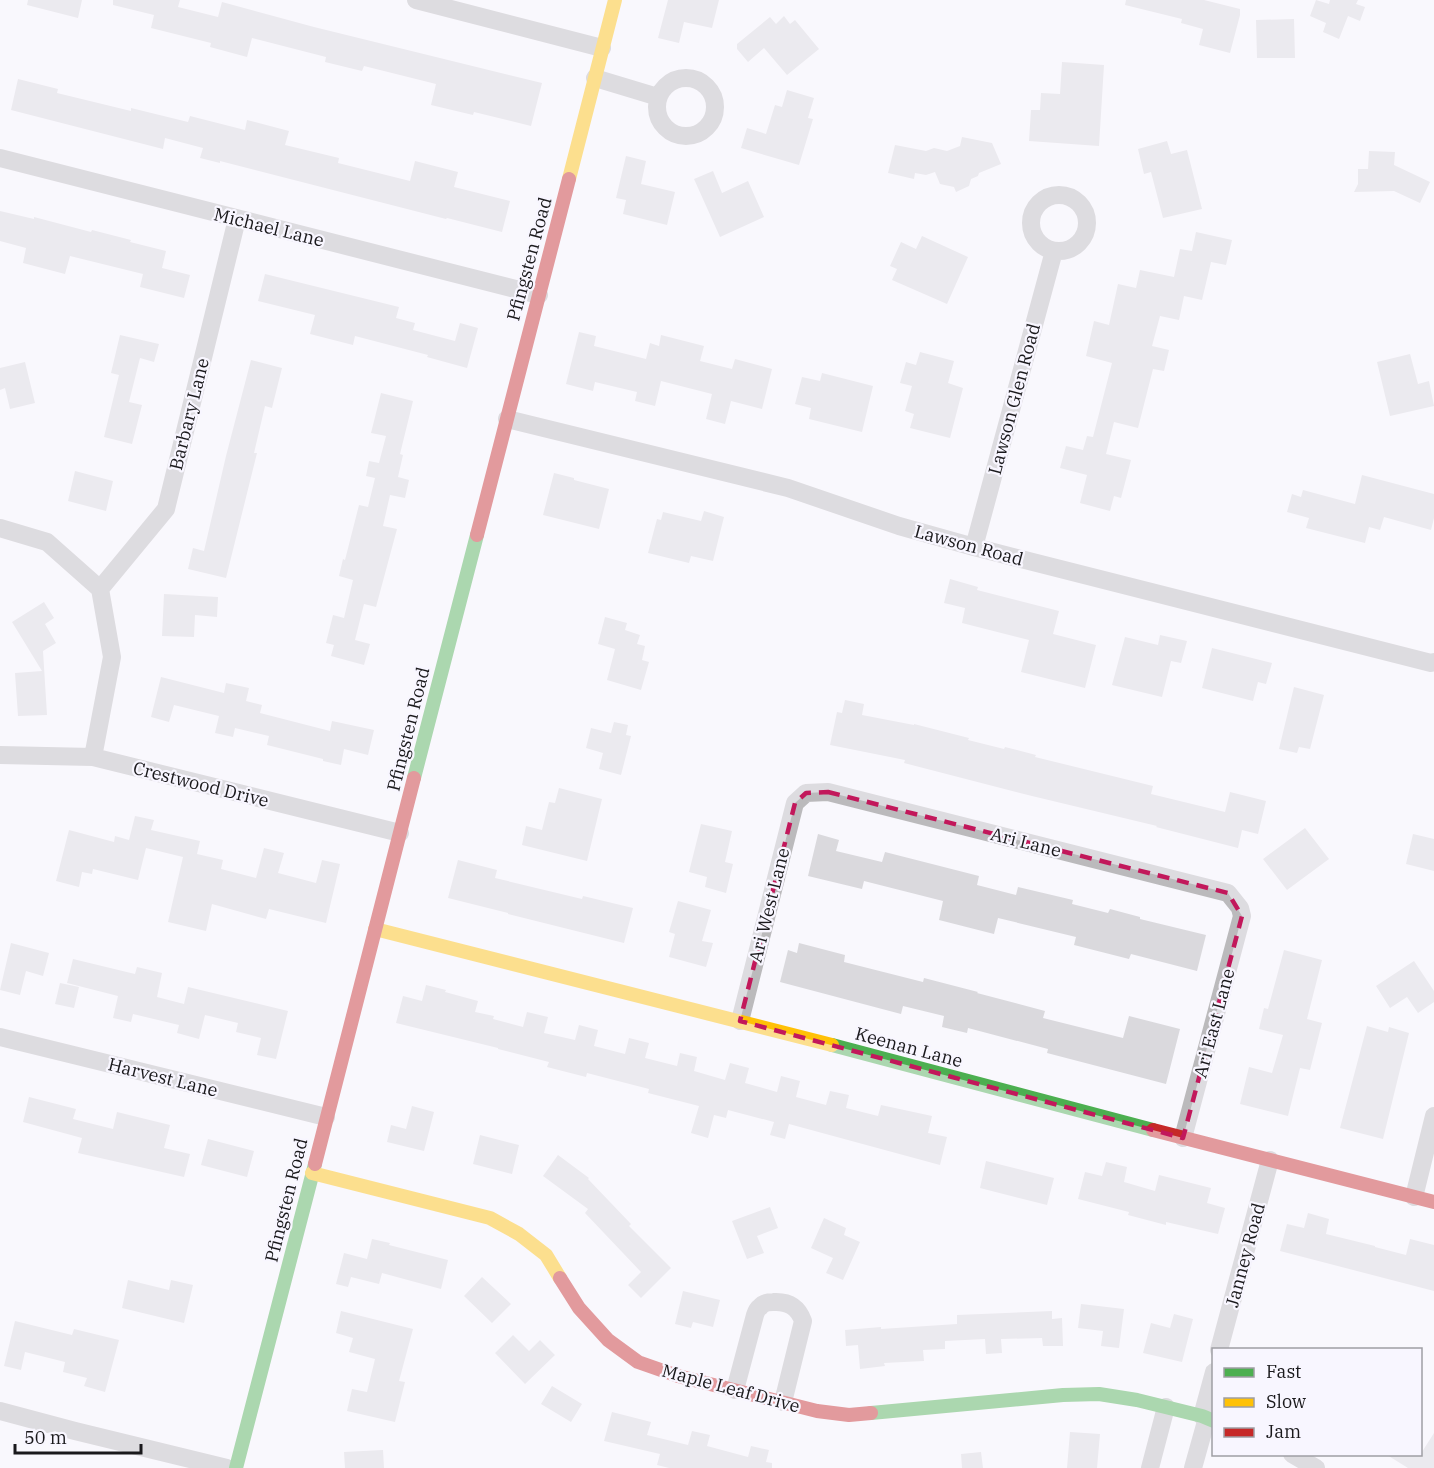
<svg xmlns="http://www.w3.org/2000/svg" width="1434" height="1468" font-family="'IBM Plex Serif',serif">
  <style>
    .building { fill: #dad9dd }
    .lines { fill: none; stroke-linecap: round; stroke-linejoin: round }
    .street { stroke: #bbbabc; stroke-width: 18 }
    .fast { stroke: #4caf50; stroke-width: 14 }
    .slow { stroke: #ffc107; stroke-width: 14 }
    .jam { stroke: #c62828; stroke-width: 14 }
    .marked { fill: none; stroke: #c2185b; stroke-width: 4.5; stroke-dasharray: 12 8; stroke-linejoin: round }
    .labels { text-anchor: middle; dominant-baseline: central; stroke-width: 4.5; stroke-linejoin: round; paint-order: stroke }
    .street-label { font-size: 18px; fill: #1a191c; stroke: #f8f6ff }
  </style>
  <rect width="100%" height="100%" fill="#f9f8fd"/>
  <path class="building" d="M28,0h54l-4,18 -51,-13z
    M113,0h67l-2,7 40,10 4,-15 92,25 228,56 -11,43 -57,-14 -1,3 -42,-10 5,-21 -72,-18 -2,5 -37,-9 1,-5 -74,-19 -5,19 -37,-10 1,-4 -60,-15 3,-13 -41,-10z
    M668,0h51l-7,28 -28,-6 -5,21 -21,-5z
    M1126,0h78l36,9v6l-10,38 -31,-8 4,-16 -22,-6 1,-4 -57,-14z
    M1316,0l13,4 1,-4h28l-2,4 9,3 -5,14 -12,-5 -9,23 -16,-7 3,-9 -16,-7z
    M784,16l6,8 5,-4 24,29 -32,26 -23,-27 -16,14 -11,-13v-5l33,-27 6,7z
    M1294,19l1,39h-38l-1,-38z
    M1062,62l42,3 -5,81 -70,-5 2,-31h9l1,-17 19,1z
    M18,79l40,10 -1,4 74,18v-3l57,14 2,-6 55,14 2,-10 42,11 -4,14 54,13 -1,5 72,18 5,-20 43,11 -4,15 56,14 -8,31 -55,-14 -1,1 -226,-58v2l-20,-5 3,-10 -38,-10 -2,11 -152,-39z
    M787,90l27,8 -6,20 5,1 -14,46 -58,-17 6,-20 19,6 9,-29 7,2z
    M962,137l30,6 9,21 -22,9 -1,3 -7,3 -2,7 -13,6 -2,-5 -14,-3 -5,-12 -9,3 -11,-2 -1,6 -26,-6 7,-28 31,6 8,-3 13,3 13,-5z
    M1167,141l4,13 16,-4 15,59 -39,9 -12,-46 -7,2 -6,-25z
    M1369,151l26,1 -1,13 36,17 -10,21 -26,-12 -40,1 4,-8v-15h10z
    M626,156l20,5 -5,23 34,8 -8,33 -44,-11 3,-14 -10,-2z
    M713,171l9,22 26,-12 16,36 -44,20 -26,-58z
    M0,211l34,8v-2l57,15 1,-2 39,10 -1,2 36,9 -4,17 28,7 -6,23 -44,-11 3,-13 -73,-18 -5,18 -42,-11 3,-15 -26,-7z
    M1196,232l36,8 -6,25 -15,-3 -9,38 -18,-4 -5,24 -19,-4 -8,30 17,4 -5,21 -11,-2 -15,59 -24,-6 -8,32 25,6 -10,38 -7,-2 -4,15 -30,-8 7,-28 -27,-7 6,-22 17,4 4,-14 6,1 19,-74 -26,-7 8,-35 15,4 9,-41 18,4 4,-18 34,7 6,-28 12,2z
    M922,236l46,21 -21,47 -55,-24 5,-11 -7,-3 11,-24 15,7z
    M265,274l134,33 -3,11 19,5 -2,7 42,11 5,-18 18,5 -11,40 -40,-11 1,-2 -73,-19 -2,9 -43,-11 5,-19 -57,-14z
    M579,332l17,4 -2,10 52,13 4,-16 9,3 2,-11 43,11 -4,15 32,8 3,-10 37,10 -10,40 -31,-8 -6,23 -19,-5 6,-25 -51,-13 -6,25 -20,-5 2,-9 -42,-10 -2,9 -27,-7z
    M120,335l39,9 -5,18 -14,-4 -11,44 13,3 -10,39 -28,-7 15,-62 -8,-2z
    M920,352l34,9 -6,22 15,5 -13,50 -40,-10 4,-14 -9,-3 7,-25 -12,-3 6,-21 10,3z
    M1410,354l8,30 11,-3 5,25 -44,10 -13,-54z
    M251,360l31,8 -10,40 -7,-2 -11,47h3l-31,125 -38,-9 5,-21 11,3 22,-95z
    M25,362l10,41 -25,6 -5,-21 -5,2v-22z
    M822,373l51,13 -11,46 -53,-13 2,-11 -16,-4 7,-27 18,4z
    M381,393l32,8 -13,53 3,1 -5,22 11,3 -4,18 -15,-3 -7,31 14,3 -21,78 -12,-3 -9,36 15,4 -6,21 -33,-9 3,-11 -8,-2 7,-28 11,3 9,-38 -14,-4 4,-17 2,1 14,-55 9,2 7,-29 -9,-2 3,-15 10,2 7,-27 -15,-3z
    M75,471l38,10 -7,30 -38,-10z
    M554,473l20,5v2l35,9 -10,40 -56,-14z
    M1362,475l72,19v24l-3,12 -47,-13 -4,13 -11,-3 -4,16 -59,-15 3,-10 -22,-6 5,-18 9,3 2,-7 52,14z
    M704,511l20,6 -11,44 -22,-5 -2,7 -41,-10 9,-34 4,1 2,-8 38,9z
    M950,579l28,8 -1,3 82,21 -6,23 43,11 -11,43 -64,-16 8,-32 -67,-17 3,-15 -21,-5z
    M164,594l54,3 -1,20 -22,-2 -1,22 -32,-1z
    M44,602l10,16 -9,6 11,19 -13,8 4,64 -29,1 -3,-43 27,-2 -30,-49z
    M605,617l22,6 -2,7 15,5 -3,9 8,2 -3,14 7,2 -8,28 -34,-10 8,-31 -17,-5z
    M1160,635l27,6 -6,22 -10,-2 -9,36 -50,-12 13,-48 33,8z
    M1212,648l60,15 -6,21 -8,-2 -5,19 -51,-13z
    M161,677l63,16 2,-10 23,5 -3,13 16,4 -2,8 70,18 2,-10 42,9 -6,25 -24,-6 -3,16 -18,-4v-2l-56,-14 2,-9 -34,-8 -2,9 -18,-4 4,-17 -45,-11 -5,17 -18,-5z
    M1294,687l30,8 -14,54 -11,-2 -2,6 -18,-4z
    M845,700l19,4 -2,11 52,10v-1l55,14 -1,2 36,9 1,-2 31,8 -1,2 118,29 -2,8 74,18 5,-20 36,9 -8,33 -16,-4 -4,18 -82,-21 1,-1 -125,-30 -128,-33 1,-3 -75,-15 7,-33 5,1z
    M614,722l14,3 -2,10 5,1 -10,39 -22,-6 4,-16 -17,-5 5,-20 20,5z
    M559,788l43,11 -15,62 -65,-16 4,-19 16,4 7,-28 6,1z
    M135,816l19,4 -3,10 49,11 -3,13 26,6 -2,9 35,9 8,-30 20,5 -6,20 38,10 6,-23 18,4 -14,59 -57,-14 -3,10 -54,-15 -6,27 -38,-9 15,-65 -37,-9 -8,32 -45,-11 -1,5 -10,-2 -3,15 -23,-6 13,-51 45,12 1,-6 14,4z
    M701,824l31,7 -7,31 8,2 -7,29 -21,-6 2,-10 -18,-5z
    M1305,828l24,31 -42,31 -24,-31z
    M818,834l21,6 -3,11 46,11 3,-10 94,24 -2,9 39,10 2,-8 55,13 -1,4 36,9 2,-4 30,8v2l66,16 -9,36 -66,-17 -2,5 -55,-14 2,-8 -78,-19 -4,16 -55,-14 4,-19 -79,-20 -2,8 -54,-13z
    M1413,834l21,5v32l-28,-7z
    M458,860l39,10 -2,8 87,21 1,-3 50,12 -9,35 -116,-29v-1l-60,-15z
    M678,901l33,9 -9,31 11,2 -7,24 -37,-10 6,-23 -6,-2z
    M11,943l38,10 -6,23 -17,-5 -6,24 -20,-5z
    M799,943l46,12 -1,7 79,20 1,-4 54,14 -1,1 68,18 -2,7 80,20 6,-22 51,13 -14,55 -119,-31 1,-4 -80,-21 -1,5 -25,-6 2,-11 -41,-10 -2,8 -121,-32 8,-32 9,3z
    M1284,950l38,10 -15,59 15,4 -12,47 -10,-2 -12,48 -48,-12 9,-37 23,6 11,-38 -24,-6 5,-21 4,1z
    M73,959l62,15 2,-7 25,6 -5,24 27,7 4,-17 100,24 -12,48 -19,-4 4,-17 -25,-6 2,-9 -33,-8 -6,24 -22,-6 2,-8 -46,-11 -2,8 -18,-4 5,-22 -51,-13z
    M1414,961l20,30v11l-16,11 -11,-16 -17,11 -14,-22z
    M60,983l19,4 -5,21 -19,-4z
    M426,985l20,5 -1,2 33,9 -3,11 19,4 -1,3 30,8 4,-15 21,5 -4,16 31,7 4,-15 19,5 -4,16 31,8 4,-16 20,5 -4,15 32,8 3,-13 17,4 -3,14 31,9 5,-17 19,5 -4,15 32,9 4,-16 19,5 -4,16 30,8 4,-14 19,4 -3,13 32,8 3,-11 51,11 -4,17 19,4 -7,28 -151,-41 -4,15 -15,-4 4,-13 -46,-12 -2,8 -12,-3 -6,23 -17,-5 8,-27 -51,-13 1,-4 -62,-16 -1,4 -39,-10 2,-5 -51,-13v-1l-102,-25 7,-27 19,5z
    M1367,1026l21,6 1,-5 20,6 -26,106 -43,-11z
    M29,1097l47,12 -3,10 40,10 4,-17 53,13 -6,23 26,6 -6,23 -106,-24 4,-15 -59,-16z
    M412,1106l22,6 -10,39 -37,-9 4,-17 15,4z
    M480,1135l39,10 -7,29 -39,-10z
    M208,1139l46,12 -7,26 -46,-12z
    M558,1155l31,23 -1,1 43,45 -2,2 42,42 -30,30 -13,-13 13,-13 -56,-59 3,-4 -45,-33z
    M986,1161l68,17 -7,27 -67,-17z
    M1106,1162l21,5 -3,15 31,9 4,-16 52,13 -4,15 18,5 -7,26 -52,-12v3l-38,-10 1,-3 -51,-13 7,-27 17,4z
    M770,1207l8,21 -21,8 7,17 -17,6 -15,-38z
    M1308,1213l21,6 -3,15 49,12v1l31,8 4,-16 24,6v46l-154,-40 7,-27 17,4z
    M824,1218l22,10 -2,7 16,7 -17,38 -17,-7 7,-15 -22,-10z
    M372,1239l18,4 -1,2 59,15 -7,29 -59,-16 -3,11 -28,-7 -3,10 -12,-3 8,-31 23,6z
    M482,1277l29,27 -19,19 -28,-27z
    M128,1280l41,10 2,-10 22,5 -9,38 -62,-15z
    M683,1291l37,9 -7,27 -20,-5 -2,6 -16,-4z
    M1081,1304l43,5 -5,39 -18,-2 2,-15 -25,-3z
    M341,1311l72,18 -14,52 6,1 -10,40 -48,-11 5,-22 15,3 8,-33 -26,-7 4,-14 -17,-5z
    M1052,1311v8l10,-1 1,28h-20l-1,-8 -41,1 1,14 -16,1 -1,-15 -40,2v8l-22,1 1,11 -40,2 1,3 -25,3 -2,-24 -12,1 -1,-16 36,-3v2l76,-5v-9z
    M1174,1314l19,5 -11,43 -39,-9 8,-30 19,5z
    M15,1321l57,14 2,-6 45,11 -14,52 -21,-6 3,-8 -24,-6 2,-10 -40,-10 -4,18 -17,-4z
    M513,1335l16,16 11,-11 15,15 -30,29 -30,-31z
    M552,1386l30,18 -11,18 -30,-18z
    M612,1412l39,10 -4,13 41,10 4,-14 18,4 -3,11 41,11 3,-11 18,4 -3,12 6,1v5h-103l-12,-3 3,-11 -56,-13z
    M1070,1432l30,2 -3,34h-30z
    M1434,1433v35h-26l-21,-13h33z
    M383,1450l1,18h-39l-1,-16z
    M981,1452l2,16h-21l-1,-14z"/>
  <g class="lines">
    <path class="street" d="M416,0l186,48
      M595,78l63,19
      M657 107a29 29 0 1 1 58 0a29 29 0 1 1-58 0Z
      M0,158l539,137
      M1031 223a28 28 0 1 1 56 0a28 28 0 1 1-56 0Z
      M507,419l281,69 111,38 75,21 457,116 3,-1
      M0,528l47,14 53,47 12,68 -19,100
      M974,547l80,-296
      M100,589l66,-80 71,-290
      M0,755l93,2 307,76
      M740,1021l55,-218 11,-10 22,-1 400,101 12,15 2,8 -59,222
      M0,1037l326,80
      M1414,1197l20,-81
      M1219,1350l51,-190
      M735,1390l20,-75c1,-3 2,-6 5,-8 3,-4 9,-5 13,-5 15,-1 25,5 30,19l-20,81
      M0,1411l75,20 152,37
      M1202,1416l12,-44
      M1292,1454l24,14
      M1150,1468l16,-61
      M1193,1468l14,-50"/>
    <path class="fast" d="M414,778l63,-243
      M832,1045l321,85
      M871,1413l192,-18 36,-1 38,6 65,16 12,5
      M236,1468l79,-304"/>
    <path class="slow" d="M569,179l46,-179
      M375,929l457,116
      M312,1173l178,45 29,16 27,21 14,23"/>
    <path class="jam" d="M477,535l92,-356
      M1153,1130l281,72
      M315,1164l99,-386
      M560,1278l19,30 29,32 30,22 40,14 139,35 32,4 22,-2"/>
  </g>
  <path d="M0 0H1434V1468H0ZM828,792l400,101 14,23 -59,222 -443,-117 55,-218 11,-10z" fill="#f9f8fd" fill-opacity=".55" fill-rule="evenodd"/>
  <path class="marked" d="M828,792l400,101 14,23 -59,222 -443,-117 55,-218 11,-10z"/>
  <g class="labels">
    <g class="street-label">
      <text transform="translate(269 227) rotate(14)">Michael Lane</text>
      <text transform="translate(529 259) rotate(-75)">Pfingsten Road</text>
      <text transform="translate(1014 399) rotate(-75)">Lawson Glen Road</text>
      <text transform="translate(189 414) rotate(-76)">Barbary Lane</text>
      <text transform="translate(969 545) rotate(15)">Lawson Road</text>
      <text transform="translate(408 729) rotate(-76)">Pfingsten Road</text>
      <text transform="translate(201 784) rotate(14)">Crestwood Drive</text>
      <text transform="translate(1026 842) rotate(14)">Ari Lane</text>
      <text transform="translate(769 905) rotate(-76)">Ari West Lane</text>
      <text transform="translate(1214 1023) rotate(-75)">Ari East Lane</text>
      <text transform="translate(909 1047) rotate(15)">Keenan Lane</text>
      <text transform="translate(163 1077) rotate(14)">Harvest Lane</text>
      <text transform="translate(286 1200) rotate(-76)">Pfingsten Road</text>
      <text transform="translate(1245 1255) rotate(-75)">Janney Road</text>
      <text transform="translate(731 1388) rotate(15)">Maple Leaf Drive</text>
    </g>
  </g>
  <rect x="1212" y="1348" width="210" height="108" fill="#f8f6ff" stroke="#9f9ea4" stroke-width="1.5"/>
  <rect x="1224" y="1368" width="30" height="9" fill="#4caf50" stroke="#9f9ea4" stroke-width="1.5"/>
  <text x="1266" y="1378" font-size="18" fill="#1a191c">Fast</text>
  <rect x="1224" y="1398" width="30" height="9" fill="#ffc107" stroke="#9f9ea4" stroke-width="1.5"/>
  <text x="1266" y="1408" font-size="18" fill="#1a191c">Slow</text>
  <rect x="1224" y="1428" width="30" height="9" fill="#c62828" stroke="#9f9ea4" stroke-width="1.5"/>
  <text x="1266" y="1438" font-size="18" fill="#1a191c">Jam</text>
  <path d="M15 1444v9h126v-9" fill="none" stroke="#1a191c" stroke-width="3"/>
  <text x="24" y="1444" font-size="18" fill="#1a191c" stroke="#f8f6ff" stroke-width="4.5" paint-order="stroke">50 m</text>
</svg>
